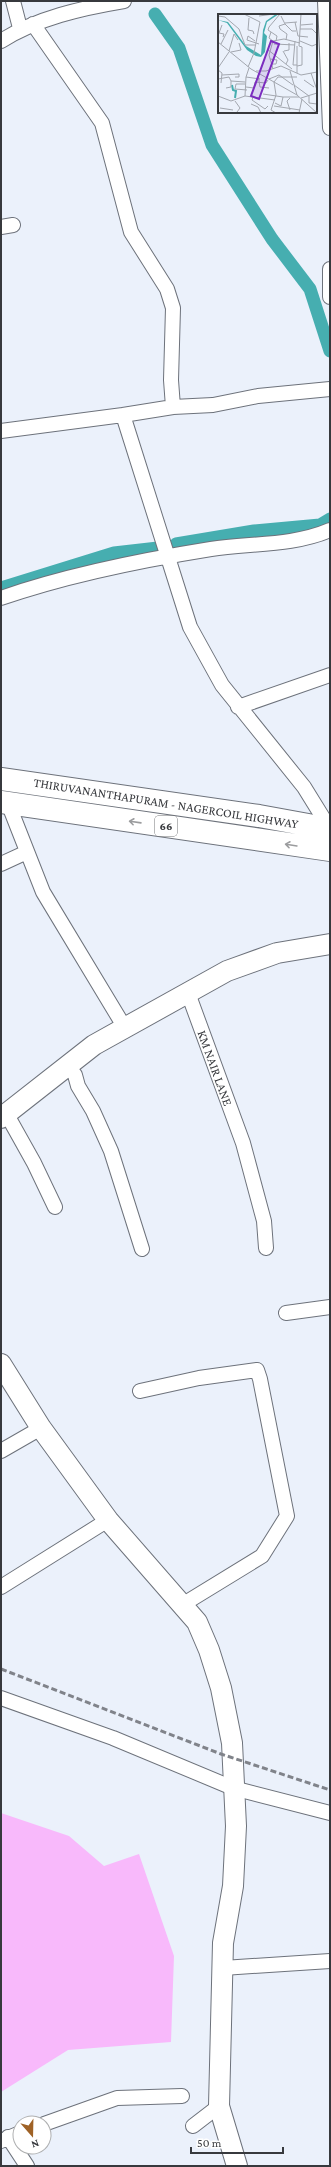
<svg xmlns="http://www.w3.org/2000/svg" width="331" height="2167" font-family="'Crimson Pro',serif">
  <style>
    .green { fill: #f8b9fb }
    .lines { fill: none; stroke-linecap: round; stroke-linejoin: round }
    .canal { stroke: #46aeb0; stroke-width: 13 }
    .street-casing { stroke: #6d727b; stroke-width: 16 }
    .secondary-casing { stroke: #6d727b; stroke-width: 22 }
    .primary-casing { stroke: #6d727b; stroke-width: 24 }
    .street { stroke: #fff; stroke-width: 14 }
    .secondary { stroke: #fff; stroke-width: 20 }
    .primary { stroke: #fff; stroke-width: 22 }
    .rail { stroke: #80838a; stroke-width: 3; stroke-dasharray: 6 3; stroke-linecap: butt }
    .oneway { stroke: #9b9c9e }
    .labels { text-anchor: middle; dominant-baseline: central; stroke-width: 3; stroke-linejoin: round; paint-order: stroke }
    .shield { fill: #fff; stroke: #737477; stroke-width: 1 }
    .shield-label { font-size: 12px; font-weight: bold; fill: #37393d }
    .street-label { font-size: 13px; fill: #37393d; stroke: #fff }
    .inset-river { fill: none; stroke: #46aeb0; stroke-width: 2 }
    .inset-road { fill: none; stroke: #a3a7af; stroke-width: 1 }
    .view { fill: #7b2cbf; fill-opacity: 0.15; stroke: #7b2cbf; stroke-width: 2 }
    .inset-edge { fill: none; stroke: #37393d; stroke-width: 2 }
  </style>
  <rect width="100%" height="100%" fill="#ebf1fb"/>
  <path class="green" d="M1,1813l68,23 35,30 35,-12 35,102 -3,86 -103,8 -67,42z"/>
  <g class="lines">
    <path class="canal" d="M155,14l24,34 33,97 60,94 38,50 20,62
      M176,544l78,-13 66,-6 10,-6
      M1,588l113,-35 44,-5"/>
    <defs>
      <path id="street" d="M13,1l7,27
        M325,1l5,127
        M33,24l69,99 29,109 36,57 6,19 -2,72 2,27
        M1,41c36,-23 81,-33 123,-40
        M1,227l12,-2
        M330,269v28
        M123,415l50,-8 40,-2 45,-9 72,-7
        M1,431l122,-16 67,212 32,58 82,102 26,42
        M1,598c66,-23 141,-38 210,-49 39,-6 82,-3 119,-19
        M238,707l92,-32
        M8,803l35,89 82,136
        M1,864l26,-12
        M188,993l55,150 21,78 2,27
        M68,1066l7,9 3,11 15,25 18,40 31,98
        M6,1113l28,50 21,44
        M286,1313l44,-6
        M140,1391l59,-13 58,-8 3,9 27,137 -25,40 -80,49
        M1,1451l40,-23
        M1,1587l107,-67
        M1,1698l112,40 120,50 97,25
        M223,1968l107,-7
        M44,2124l73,-26 65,-2
        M193,2126l26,-20
        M8,2137l19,29
        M1,2141l19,-8"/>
      <path id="secondary" d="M1,1118l93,-73 133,-74 50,-18 53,-9
        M1,1364l40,64 67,92 89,102 12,28 12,38 11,55 4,83 -3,60 -10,57 -4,163 18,60"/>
      <path id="primary" d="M1,779l258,37 71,13
        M1,802l329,48"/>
    </defs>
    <use href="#street" class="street-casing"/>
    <use href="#secondary" class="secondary-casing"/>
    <use href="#primary" class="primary-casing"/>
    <use href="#street" class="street"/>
    <use href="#secondary" class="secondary"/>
    <use href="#primary" class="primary"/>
    <path class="rail" d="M1,1669l220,85 109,36"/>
  </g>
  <defs><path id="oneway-shaft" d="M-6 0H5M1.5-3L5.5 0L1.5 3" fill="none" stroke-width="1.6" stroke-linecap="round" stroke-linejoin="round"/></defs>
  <g class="oneway">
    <use href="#oneway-shaft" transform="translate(135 822) rotate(-172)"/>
    <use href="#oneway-shaft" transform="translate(291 845) rotate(-171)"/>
  </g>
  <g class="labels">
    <rect class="shield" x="155" y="816" width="22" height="20" rx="3"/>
    <g class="shield-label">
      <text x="166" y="826">66</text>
    </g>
    <g class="street-label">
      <text transform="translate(166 803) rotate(9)">THIRUVANANTHAPURAM - NAGERCOIL HIGHWAY</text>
      <text transform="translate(215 1068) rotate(70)">KM NAIR LANE</text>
    </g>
  </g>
  <g transform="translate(218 14)">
    <rect width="99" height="99" fill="#ebf1fb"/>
    <path d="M58,0h3l-12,8 -3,11 3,3 -2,16 -4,5 -5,-1 -9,-6 -20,-27 -9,-3 10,2 18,24 15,9 2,-25 3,-9z" fill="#46aeb0"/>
    <path class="inset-river" d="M14,71l1,5 3,1 -1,7"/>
    <path class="inset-road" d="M26,0l16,8 -6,31 -6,14M0,2l7,1 14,12 6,16h10M41,2l15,-2M63,2l4,8 -6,2 1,3 7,5 -1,6M31,4l-1,12 5,1 1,3M77,8l3,14 10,1M67,9l12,-1M67,10l7,7h4M4,11l-3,8 5,1 -1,3M83,11l12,-1M82,15h12l5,5M53,18l-3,-2 1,-3 11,-13M37,27l-7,-5 -1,4 12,4M55,27l-4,-3 2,-6 6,4 -1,5M77,27l-2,24h4M82,27l12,5 5,-2M0,28l33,27 46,26 20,18M3,30l7,-14M56,30l21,1M79,32v20M49,35l25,20M11,37l5,-17 4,6M65,37l5,9 -2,4M66,37l5,-1v-7M13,38l10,-2 -2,-7M52,45l7,1 -1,4h-4M0,54l11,-16M55,55l-4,-14 4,-14 11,-2 16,4M0,56l4,3 -1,10M38,57h10l15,-5 20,9 16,-3M72,57l7,24M79,59v-7l5,-1v-18l-3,-1 2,-32M93,59l6,17M4,61l17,-1v3h-4M40,61l2,12 9,1M28,63l14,2M0,65l11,-2 2,4M51,65l10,-4 14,10M86,66l10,7M56,68l2,13 -5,15 5,3M56,68l4,-5h19M27,70h-9l-1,5 12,1M76,71l15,11M28,73l8,1 1,-6 11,1 2,-3M8,74l5,-1v-6l14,1M45,80l20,3 -2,9 -6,-3M0,82l13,5 14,-5 1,-19 3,-9M27,82l30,4M91,82v7l8,1M35,83l-1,3 13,9 3,-3M65,83h16M83,84l16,-5M17,87l5,7 -3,4M33,90l7,3 3,6M56,92l26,4M2,94l13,2M72,96l-3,-9 3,-3M81,99l3,-14"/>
    <path class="view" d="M53,27l8,3 -20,55 -8,-3z"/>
    <rect width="99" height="99" class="inset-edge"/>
  </g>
  <rect width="331" height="2167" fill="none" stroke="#37393d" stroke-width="4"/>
  <g transform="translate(32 2135) rotate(160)"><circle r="19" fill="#ffffff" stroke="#afb0b1"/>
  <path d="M0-3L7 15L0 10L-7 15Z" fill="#9f6226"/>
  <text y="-6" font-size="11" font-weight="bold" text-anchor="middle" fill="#37393d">N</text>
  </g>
  <path d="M191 2147v6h92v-6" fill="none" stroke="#37393d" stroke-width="2"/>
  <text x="197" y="2147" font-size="12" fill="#37393d" stroke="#ffffff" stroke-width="3" paint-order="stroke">50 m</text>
</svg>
